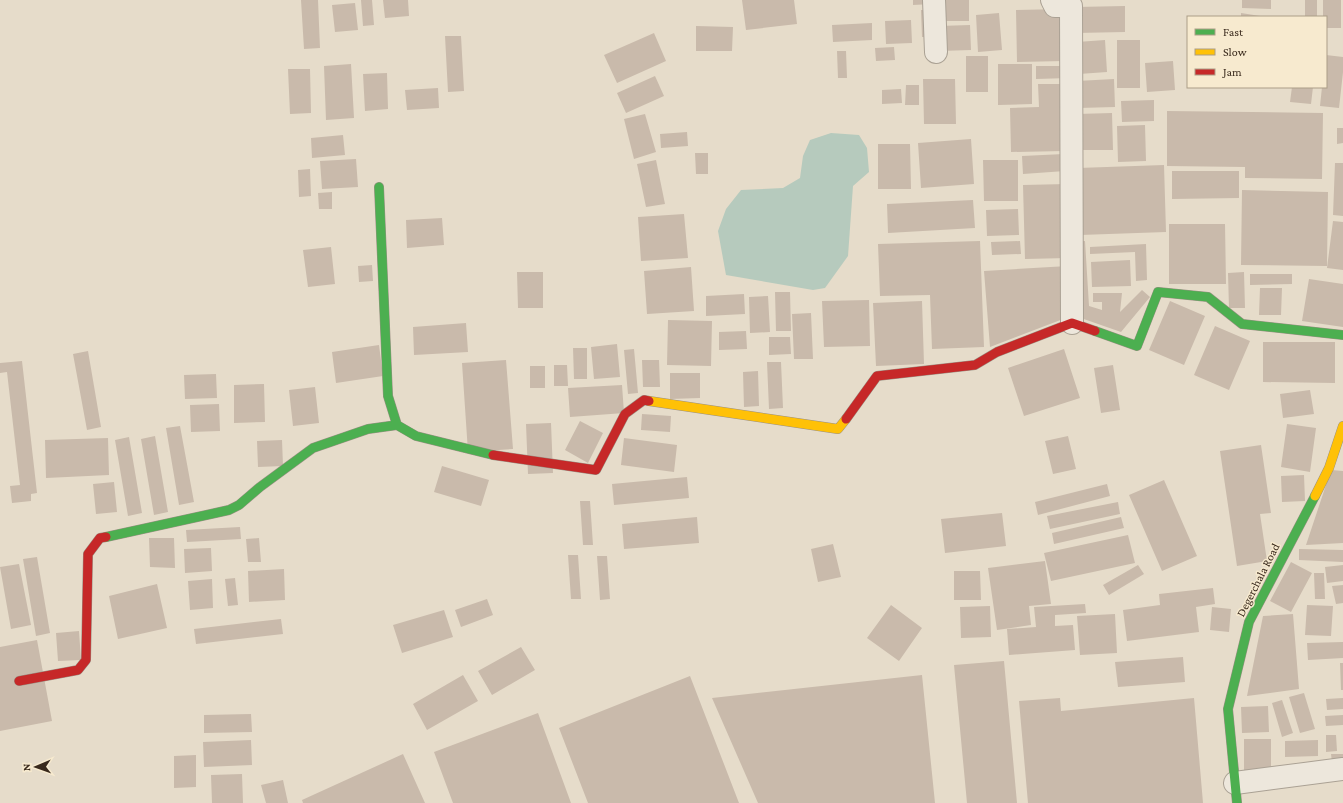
<svg xmlns="http://www.w3.org/2000/svg" width="1343" height="803" font-family="'Crimson Pro',serif">
  <style>
    .water { fill: #b6cabd }
    .building { fill: #c9baab }
    .lines { fill: none; stroke-linecap: round; stroke-linejoin: round }
    .street-casing { stroke: #aaa194; stroke-width: 24 }
    .fast-casing { stroke: #9a9084; stroke-width: 10 }
    .slow-casing { stroke: #9a9084; stroke-width: 10 }
    .jam-casing { stroke: #9a9084; stroke-width: 10 }
    .street { stroke: #ede7dc; stroke-width: 22 }
    .fast { stroke: #4caf50; stroke-width: 9 }
    .slow { stroke: #ffc107; stroke-width: 9 }
    .jam { stroke: #c62828; stroke-width: 9 }
    .labels { text-anchor: middle; dominant-baseline: central; stroke-width: 3; stroke-linejoin: round; paint-order: stroke }
    .street-label { font-size: 12px; fill: #39291c; stroke: #f7eacf }
  </style>
  <rect width="100%" height="100%" fill="#e6dcca"/>
  <path class="water" d="M831,133l28,2 8,13 2,24 -16,14 -5,70 -23,32 -12,2 -87,-15 -8,-44 8,-22 15,-19 42,-2 17,-10 3,-22 7,-16z"/>
  <path class="building" d="M301,0h17l2,48 -16,1z
    M361,0h11l2,25 -11,1z
    M383,0h25l1,16 -24,2z
    M742,0h52l3,24 -51,6z
    M913,0h19v4l-19,1z
    M941,0h28v21h-28z
    M1242,0h29v9l-29,-1z
    M1305,0h12v17h-12z
    M1323,0h18v28h-15v-11h-3z
    M355,3l3,27 -23,2 -3,-27z
    M1125,6v26l-49,1v-26z
    M1063,9l1,52 -47,1 -1,-52z
    M921,10h9l1,27h-9z
    M999,13l3,37 -24,2 -2,-37z
    M1241,13l19,3v1h-19z
    M911,20l1,23 -26,1 -1,-23z
    M872,23v17l-39,2 -1,-17z
    M970,25l1,25 -31,1 -1,-25z
    M696,26l37,1 -1,24h-36z
    M654,33l12,28 -49,22 -13,-28z
    M445,36h16l3,55 -16,1z
    M1105,40l2,32 -28,2 -2,-32z
    M1117,40h23v48h-23z
    M894,47l1,13 -19,1 -1,-13z
    M837,51h9l1,27h-9z
    M1326,55l17,2v15l-4,36 -19,-2 2,-19h4z
    M966,56h22v36h-22z
    M1173,61l2,29 -28,2 -2,-29z
    M351,64l3,54 -28,2 -2,-54z
    M998,64h34v40l-34,1z
    M1036,66h32l1,12 -33,1z
    M288,69h22l1,44 -21,1z
    M387,73l1,36 -23,2 -2,-37z
    M655,76l9,20 -38,17 -9,-20z
    M923,79h32l1,45h-32z
    M1114,79l1,28 -37,1 -1,-27z
    M1038,84h32l-6,67 -53,1 -1,-44 29,-1z
    M906,85h13v20h-14z
    M1292,87h21l-2,17 -21,-2z
    M438,88l1,20 -32,2 -2,-20z
    M901,89l1,14 -20,1v-14z
    M1154,100v21l-32,1 -1,-21z
    M1167,111l156,2 -1,66 -77,-1v-11l-78,-1z
    M1112,113l1,37h-35l-1,-36z
    M645,114l11,38 -22,7 -10,-40z
    M1145,125l1,36 -28,1 -1,-36z
    M1337,128h6v15l-6,1z
    M687,132l1,14 -27,2 -1,-14z
    M343,135l2,20 -33,3 -1,-20z
    M971,139l3,45 -53,4 -3,-45z
    M878,144h32l1,45h-33z
    M695,153h13v21h-12z
    M1064,154l1,17 -42,3 -1,-18z
    M356,159l2,28 -36,2 -2,-28z
    M656,160l9,44 -19,3 -9,-43z
    M983,160h35v41h-34z
    M1335,163h8v53l-10,-1z
    M1164,165l2,67 -86,3 -2,-67z
    M310,169l1,27 -12,1 -1,-27z
    M1172,171h67v27l-67,1z
    M1067,184l1,74 -43,1 -2,-74z
    M1242,190l86,2 -1,74 -86,-1z
    M332,192v17h-13l-1,-16z
    M973,200l2,28 -87,5 -1,-29z
    M1018,209l1,26 -32,1 -1,-26z
    M684,214l4,44 -47,3 -3,-44z
    M442,218l2,27 -37,3 -1,-28z
    M1333,221l10,1v48l-16,-2z
    M1169,224h56l1,60h-57z
    M980,241l4,106 -52,2 -2,-54 -50,1 -2,-52z
    M1020,241l1,13 -29,1 -1,-13z
    M1085,241l4,65 13,4v-8h-9v-9h29l-2,19 22,-22 8,7 -29,35 -43,-15 -6,-75z
    M1146,244l1,36 -11,1 -1,-29 -45,2v-7z
    M331,247l4,37 -27,3 -5,-37z
    M1130,260l1,26 -39,1 -1,-25z
    M372,265l1,16 -14,1 -1,-16z
    M1068,266l3,50 -81,31 -6,-76z
    M691,267l3,44 -47,3 -3,-43z
    M517,272h26v36h-25z
    M1244,272l1,36h-16l-1,-35z
    M1250,274h42v10l-42,1z
    M1309,279l34,5v43l-41,-6z
    M1260,288h22l-1,27h-22z
    M775,292h15l1,39h-15z
    M744,294l1,20 -39,2v-20z
    M768,296l2,36 -20,1 -1,-36z
    M869,300l1,46 -46,1 -2,-46z
    M922,301l2,63 -48,2 -3,-63z
    M1170,301l35,15 -21,49 -35,-15z
    M811,313l2,46h-19l-2,-45z
    M668,320l44,1 -1,45 -44,-1z
    M466,323l2,29 -54,3 -1,-28z
    M1215,326l35,15 -21,49 -35,-15z
    M746,331l1,18 -28,1v-18z
    M769,337h21l1,17 -22,1z
    M1263,342h72v41l-72,-1z
    M617,344l3,33 -26,2 -3,-32z
    M379,345l4,31 -47,7 -4,-31z
    M573,348h14v31h-13z
    M634,349l4,44 -10,1 -4,-44z
    M1064,349l16,49 -56,18 -16,-48z
    M88,351l13,76 -14,3 -14,-76z
    M506,360l7,89 -45,3 -6,-89z
    M642,360h17l1,27h-17z
    M22,361l15,132 -6,1v7l-19,2 -2,-17 10,-1 -13,-113 -7,1v-10z
    M767,362h14l2,46 -14,1z
    M554,365h13l1,21h-14z
    M1113,365l7,45 -19,3 -7,-45z
    M530,366h15v22h-15z
    M758,371l1,35 -15,1 -1,-35z
    M670,373h30v25l-30,1z
    M216,374l1,24 -32,1 -1,-24z
    M264,384l1,38 -31,1v-38z
    M622,385l2,28 -54,4 -2,-29z
    M315,387l4,36 -26,3 -4,-36z
    M1310,390l4,24 -31,4 -3,-24z
    M219,404l1,27 -29,1 -1,-27z
    M642,414l29,2 -1,16 -29,-2z
    M580,421l23,12 -15,30 -23,-13z
    M551,423l2,50 -25,1 -2,-50z
    M1287,424l29,4 -6,44 -29,-5z
    M180,426l14,76 -15,3 -13,-77z
    M155,436l13,76 -14,3 -13,-76z
    M1068,436l8,33 -23,5 -8,-33z
    M129,437l13,76 -14,3 -13,-76z
    M108,438l1,37 -63,3 -1,-38z
    M624,438l53,7 -3,27 -53,-7z
    M282,440l1,26 -25,1 -1,-26z
    M1261,445l10,68 -11,1 7,47 -30,5 -17,-115z
    M442,466l47,14 -8,26 -47,-14z
    M1331,470l12,1v72l-37,2z
    M1304,475l1,26 -23,1 -1,-26z
    M687,477l2,21 -75,7 -2,-21z
    M1164,480l33,76 -35,15 -33,-76z
    M114,482l3,30 -21,2 -3,-30z
    M1107,484l3,12 -72,19 -3,-13z
    M580,501h10l3,44h-10z
    M1118,502l2,12 -70,15 -3,-13z
    M1002,513l4,33 -61,7 -4,-34z
    M697,517l2,26 -75,6 -2,-25z
    M1121,517l3,11 -70,16 -2,-11z
    M240,527l1,12 -54,3 -1,-12z
    M1128,535l7,28 -84,18 -7,-28z
    M149,538h25l1,30 -25,-1z
    M259,538l2,24h-13l-2,-23z
    M833,544l8,33 -23,5 -7,-33z
    M211,548l1,23 -27,2 -1,-24z
    M1299,549l44,1v12l-44,-2z
    M568,555h10l3,44h-10z
    M597,556h10l3,43 -10,1z
    M37,557l13,76 -14,3 -13,-77z
    M1045,561l6,43 -22,2 2,19 -34,5 -9,-62z
    M1291,562l21,11 -21,39 -21,-11z
    M19,564l12,61 -20,4 -11,-62z
    M1138,565l6,9 -35,21 -6,-10z
    M1343,565v16l-16,2 -2,-16z
    M284,569l1,31 -36,2 -1,-31z
    M954,571h26l1,29h-27z
    M1314,573h10l1,26h-10z
    M235,578l3,27 -10,1 -3,-27z
    M212,579l1,29 -23,2 -2,-29z
    M157,584l10,44 -49,11 -9,-43z
    M1343,585v18l-7,1 -4,-18z
    M1213,588l2,16 -19,3 3,25 -72,9 -4,-31 37,-5 -1,-11z
    M487,599l6,16 -32,12 -6,-17z
    M1085,604l1,9 -31,2v11l18,-1 2,25 -66,5 -2,-26 29,-2 -2,-20z
    M891,605l31,23 -23,33 -32,-23z
    M1307,605l26,1 -2,30 -26,-1z
    M990,606l1,31 -30,1 -1,-31z
    M1212,607l19,2 -2,23 -19,-2z
    M444,610l9,27 -51,16 -9,-28z
    M1115,614l2,39 -37,2 -3,-39z
    M1293,614l6,75 -52,7 16,-80z
    M281,619l2,15 -87,10 -2,-15z
    M79,631l2,29 -23,1 -2,-28z
    M37,640l15,81 -52,10v-84z
    M1343,642v16l-35,2 -1,-17z
    M521,647l14,23 -43,25 -14,-24z
    M1183,657l2,25 -67,5 -3,-25z
    M1004,661l13,142h-50l-13,-138z
    M1340,663h3v27h-2z
    M463,675l15,26 -51,29 -14,-26z
    M922,675l13,128h-177l-46,-105z
    M690,676l49,127h-151l-29,-75z
    M1304,693l11,36 -15,4 -11,-36z
    M1060,698l1,13 133,-13 9,105h-175l-9,-102z
    M1343,698v11l-16,1 -1,-11z
    M1282,700l11,33 -11,4 -10,-34z
    M1268,706l1,26 -27,1 -1,-26z
    M538,713l33,90h-118l-19,-51z
    M251,714l1,18 -48,1v-18z
    M1343,715v10l-17,1 -1,-10z
    M1326,735h10l1,16 -11,1z
    M1244,739h27v32h-27z
    M251,740l1,25 -48,2 -1,-25z
    M1318,740v16l-33,1v-16z
    M403,754l22,49h-122l-1,-3z
    M1331,754h12v8h-11z
    M196,755v32l-22,1v-32z
    M242,774l1,29h-31l-1,-28z
    M283,780l5,23h-22l-5,-18z"/>
  <g class="lines">
    <defs>
      <path id="street" d="M934,0l2,52
        M1052,0l3,6h16l1,317
        M1235,783l108,-14"/>
      <path id="fast" d="M379,187l9,209 9,29 19,11 77,19
        M1095,331l42,15 21,-54 50,5 34,27 101,11
        M106,537l123,-27 10,-5 21,-18 53,-39 55,-19 29,-4
        M1237,803l-9,-94 21,-87 66,-126"/>
      <path id="slow" d="M649,401l189,28 8,-10
        M1315,496l14,-28 14,-42"/>
      <path id="jam" d="M846,419l31,-43 98,-11 22,-13 75,-29 23,8
        M493,455l103,15 29,-56 19,-14 5,1
        M19,681l59,-11 8,-10 2,-106 12,-16 6,-1"/>
    </defs>
    <use href="#street" class="street-casing"/>
    <use href="#fast" class="fast-casing"/>
    <use href="#slow" class="slow-casing"/>
    <use href="#jam" class="jam-casing"/>
    <use href="#street" class="street"/>
    <use href="#fast" class="fast"/>
    <use href="#slow" class="slow"/>
    <use href="#jam" class="jam"/>
  </g>
  <g class="labels">
    <g class="street-label">
      <text transform="translate(1258 580) rotate(-63)">Degerchala Road</text>
    </g>
  </g>
  <rect x="1187" y="16" width="140" height="72" fill="#f7eacf" stroke="#ab9d87"/>
  <rect x="1195" y="29" width="20" height="6" fill="#4caf50" stroke="#ab9d87"/>
  <text x="1223" y="36" font-size="12" fill="#39291c">Fast</text>
  <rect x="1195" y="49" width="20" height="6" fill="#ffc107" stroke="#ab9d87"/>
  <text x="1223" y="56" font-size="12" fill="#39291c">Slow</text>
  <rect x="1195" y="69" width="20" height="6" fill="#c62828" stroke="#ab9d87"/>
  <text x="1223" y="76" font-size="12" fill="#39291c">Jam</text>
  <g transform="translate(36 767) rotate(268)" stroke="#f7eacf" stroke-width="3" paint-order="stroke">
  <path d="M0-3L7 15L0 10L-7 15Z" fill="#39291c"/>
  <text y="-6" font-size="11" font-weight="bold" text-anchor="middle" fill="#39291c">N</text>
  </g>
</svg>
